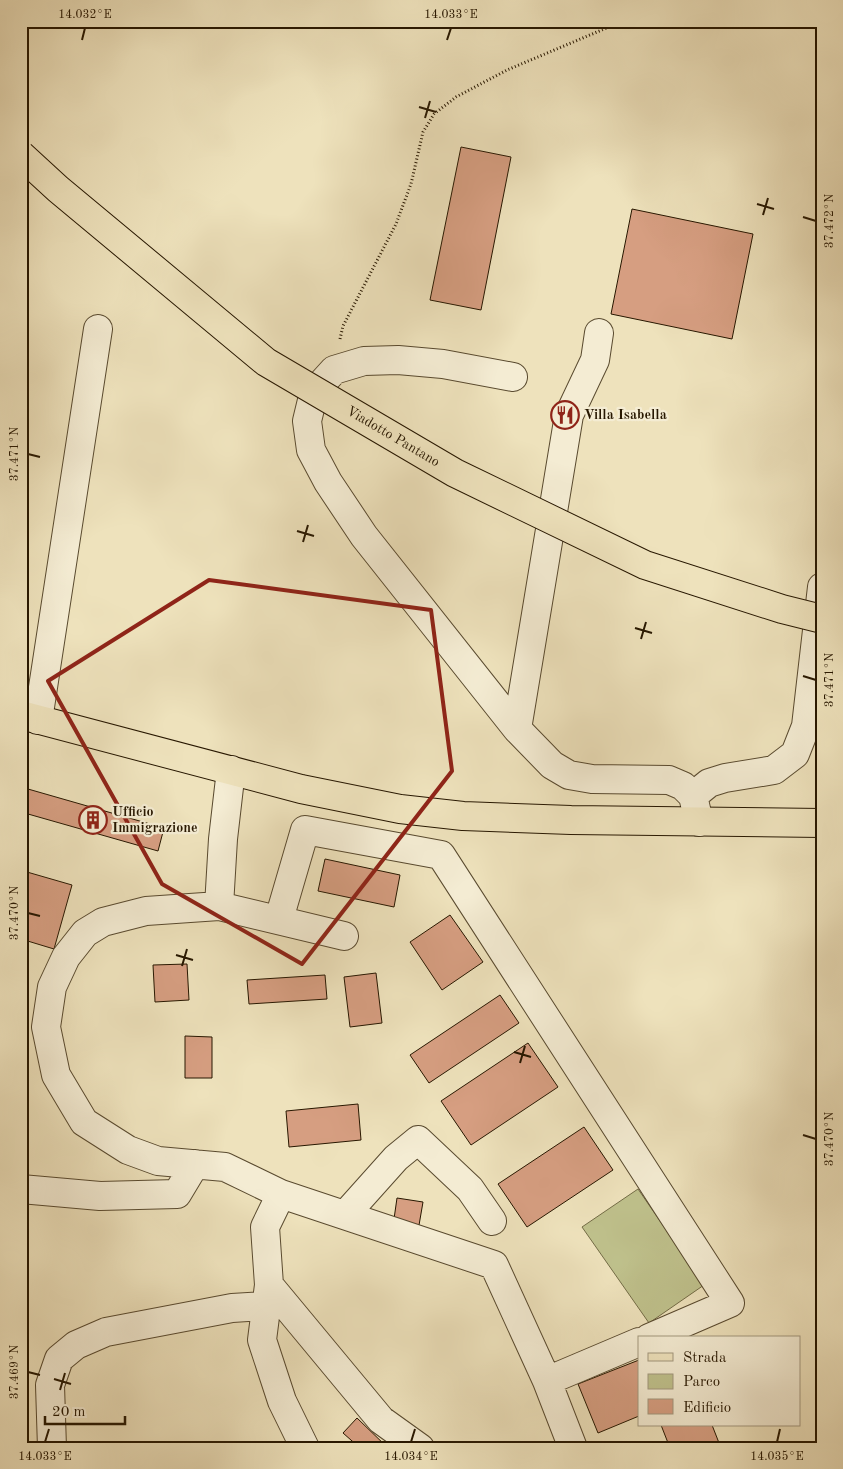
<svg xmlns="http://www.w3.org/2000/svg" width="843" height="1469" font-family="'Old Standard TT',serif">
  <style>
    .green { fill: #bfc18c; stroke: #736c46 }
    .building { fill: #d69e81; stroke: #271700 }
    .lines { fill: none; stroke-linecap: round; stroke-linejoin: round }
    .minor-casing { stroke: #594a2f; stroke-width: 30 }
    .major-casing { stroke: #271700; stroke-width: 30 }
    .path { stroke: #271700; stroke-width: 3; stroke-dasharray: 1 2.5; stroke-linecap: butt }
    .minor { stroke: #f4ecd3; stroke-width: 28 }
    .major { stroke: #eee2bc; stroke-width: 28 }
    .major-bridge-casing { stroke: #271700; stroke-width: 30; stroke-linecap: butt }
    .major-bridge { stroke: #eee2bc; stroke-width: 28 }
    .marked { fill: none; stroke: #8f2418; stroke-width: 4; stroke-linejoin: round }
    .ticks { fill: none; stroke: #271700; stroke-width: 2 }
    .labels { text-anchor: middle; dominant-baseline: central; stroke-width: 4.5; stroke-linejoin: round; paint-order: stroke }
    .poi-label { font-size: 14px; font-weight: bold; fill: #271700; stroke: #f4ecd3; text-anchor: start }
    .street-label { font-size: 14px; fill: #271700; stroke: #f4ecd3 }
    .neatline { fill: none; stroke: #271700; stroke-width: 2 }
    .ticks-label { font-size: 12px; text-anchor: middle; fill: #271700 }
  </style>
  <rect width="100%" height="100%" fill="#eee2bc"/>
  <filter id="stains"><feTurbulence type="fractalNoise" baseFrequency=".004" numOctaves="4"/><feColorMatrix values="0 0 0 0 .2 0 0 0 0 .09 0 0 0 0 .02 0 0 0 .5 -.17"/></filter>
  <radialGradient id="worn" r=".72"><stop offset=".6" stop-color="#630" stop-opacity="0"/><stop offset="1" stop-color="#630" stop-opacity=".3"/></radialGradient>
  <path class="green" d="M638,1189l66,96 -55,38 -67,-96z"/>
  <path class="building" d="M461,147l50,10 -30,153 -51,-10z
    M632,209l121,25 -21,105 -121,-25z
    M21,787l143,41 -6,23 -137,-39z
    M325,859l75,16 -6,32 -76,-16z
    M27,872l45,13 -18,64 -33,-10v-47z
    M450,915l33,47 -41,28 -32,-48z
    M187,964l2,36 -34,2 -2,-37z
    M376,973l6,50 -32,4 -6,-50z
    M325,975l2,24 -78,5 -2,-24z
    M500,995l19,28 -90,60 -19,-28z
    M185,1036l27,1v41h-27z
    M528,1043l30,44 -87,58 -30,-44z
    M358,1104l3,36 -72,7 -3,-36z
    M584,1127l29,43 -86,57 -29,-43z
    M397,1198l26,4 -5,29 -25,-5z
    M639,1360v56l-41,17 -20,-49z
    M357,1418l31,30h-28l-17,-15z
    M661,1425h51l9,23h-51z"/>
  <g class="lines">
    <defs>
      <path id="minor" d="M513,377l-70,-13 -45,-4 -34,1 -30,9 -20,22 -7,29 4,29 17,32 36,54 153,193 35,36 17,10 23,4 77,1 14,6 10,10 6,26
        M38,720l60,-391
        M517,729l52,-314 26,-55 4,-27
        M693,796l16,-13 16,-5 49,-8 21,-16 11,-28 16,-139
        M219,906l4,-67 8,-69
        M279,919l26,-89 136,25 289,448 -81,35
        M344,936l-125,-30 -73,5 -43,11 -18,11 -19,24 -14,30 -6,40 10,48 28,47 44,28 30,11 67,6 56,27 213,71 53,116 26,67
        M21,1189l79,7 77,-2 18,-30
        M281,1194l-16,33 4,58 -7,55 20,61 23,47
        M345,1215l51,-57 22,-18 52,49 22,32
        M269,1285l112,135 39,28
        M547,1381l92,-39
        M52,1448l-2,-63 9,-26 17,-14 30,-13 126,-24 34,-2"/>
      <path id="major" d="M21,715l280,74 99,20 63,7 108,4 251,3"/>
    </defs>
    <use href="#minor" class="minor-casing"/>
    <use href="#major" class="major-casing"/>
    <path class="path" d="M340,339l3,-13 53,-102 15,-40 12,-52 11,-18 22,-17 51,-27 116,-49"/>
    <use href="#minor" class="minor"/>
    <use href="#major" class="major"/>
    <defs>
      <g id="major-bridge">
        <path id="s1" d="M21,155l37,34 208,173 189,111 190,92 137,44 40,10"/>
      </g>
    </defs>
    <use href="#major-bridge" class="major-bridge-casing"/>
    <use href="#major-bridge" class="major-bridge"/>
  </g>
  <path class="marked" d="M209,580l222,30 21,161 -150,193 -140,-80 -114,-203z"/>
  <path class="ticks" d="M82,40l3,-12M447,40l4,-12M419,107l17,5M425,118l5,-17M757,204l17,5M763,215l5,-17M803,217l13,4M28,454l12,3M297,531l17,5M303,542l5,-17M635,628l17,5M641,639l5,-17M803,676l13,4M28,913l12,3M176,955l17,5M182,966l5,-17M514,1052l17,5M520,1063l5,-17M803,1135l13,4M28,1372l12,3M54,1379l17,5M60,1390l5,-17M45,1442l4,-13M411,1442l4,-13M777,1442l3,-13"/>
  <defs>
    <symbol id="restaurant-ring" viewBox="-11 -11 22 22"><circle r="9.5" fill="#f4ecd3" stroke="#8f2418" stroke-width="1.5"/><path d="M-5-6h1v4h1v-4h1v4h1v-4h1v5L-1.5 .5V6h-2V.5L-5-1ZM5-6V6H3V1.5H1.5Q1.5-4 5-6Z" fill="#8f2418"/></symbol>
    <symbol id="building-ring" viewBox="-11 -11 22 22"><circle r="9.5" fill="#f4ecd3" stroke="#8f2418" stroke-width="1.5"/><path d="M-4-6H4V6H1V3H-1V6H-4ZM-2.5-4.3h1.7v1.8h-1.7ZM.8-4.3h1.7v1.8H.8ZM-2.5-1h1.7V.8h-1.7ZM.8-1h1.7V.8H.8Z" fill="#8f2418"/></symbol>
  </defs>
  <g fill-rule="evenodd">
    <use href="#restaurant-ring" x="549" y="399" width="32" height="32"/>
    <use href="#building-ring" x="77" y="804" width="32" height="32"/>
  </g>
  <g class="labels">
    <g class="poi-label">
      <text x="584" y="415">Villa Isabella</text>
      <text x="112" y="812">Ufficio<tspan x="112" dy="16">Immigrazione</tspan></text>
    </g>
    <g class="street-label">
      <text stroke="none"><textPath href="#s1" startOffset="468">Viadotto Pantano</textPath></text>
    </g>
  </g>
  <rect width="843" height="1469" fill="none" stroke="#eee2bc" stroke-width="55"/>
  <rect x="638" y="1336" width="162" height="90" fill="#f4ecd3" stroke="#a2977f"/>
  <rect x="648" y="1353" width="25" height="8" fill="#eee2bc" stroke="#a2977f"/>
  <text x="683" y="1362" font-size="15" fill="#271700">Strada</text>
  <rect x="648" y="1374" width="25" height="15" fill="#bfc18c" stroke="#a2977f"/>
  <text x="683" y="1386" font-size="15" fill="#271700">Parco</text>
  <rect x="648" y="1399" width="25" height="15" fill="#d69e81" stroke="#a2977f"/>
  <text x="683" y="1412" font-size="15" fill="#271700">Edificio</text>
  <path d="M45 1416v8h80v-8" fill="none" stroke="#271700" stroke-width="2.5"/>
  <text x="52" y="1416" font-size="15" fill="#271700" stroke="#f4ecd3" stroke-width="4" paint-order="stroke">20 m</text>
  <rect x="28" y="28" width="788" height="1414" class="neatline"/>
  <g class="ticks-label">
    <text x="85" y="18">14.032°E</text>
    <text x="451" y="18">14.033°E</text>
    <text transform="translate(829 221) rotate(-90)" y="4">37.472°N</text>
    <text transform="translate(14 454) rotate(-90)" y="4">37.471°N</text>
    <text transform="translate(829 680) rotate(-90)" y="4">37.471°N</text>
    <text transform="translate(14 913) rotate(-90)" y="4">37.470°N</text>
    <text transform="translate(829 1139) rotate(-90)" y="4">37.470°N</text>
    <text transform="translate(14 1372) rotate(-90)" y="4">37.469°N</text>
    <text x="45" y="1460">14.033°E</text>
    <text x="411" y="1460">14.034°E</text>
    <text x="777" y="1460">14.035°E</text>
  </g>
  <rect width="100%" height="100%" filter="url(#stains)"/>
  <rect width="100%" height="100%" fill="url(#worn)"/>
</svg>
